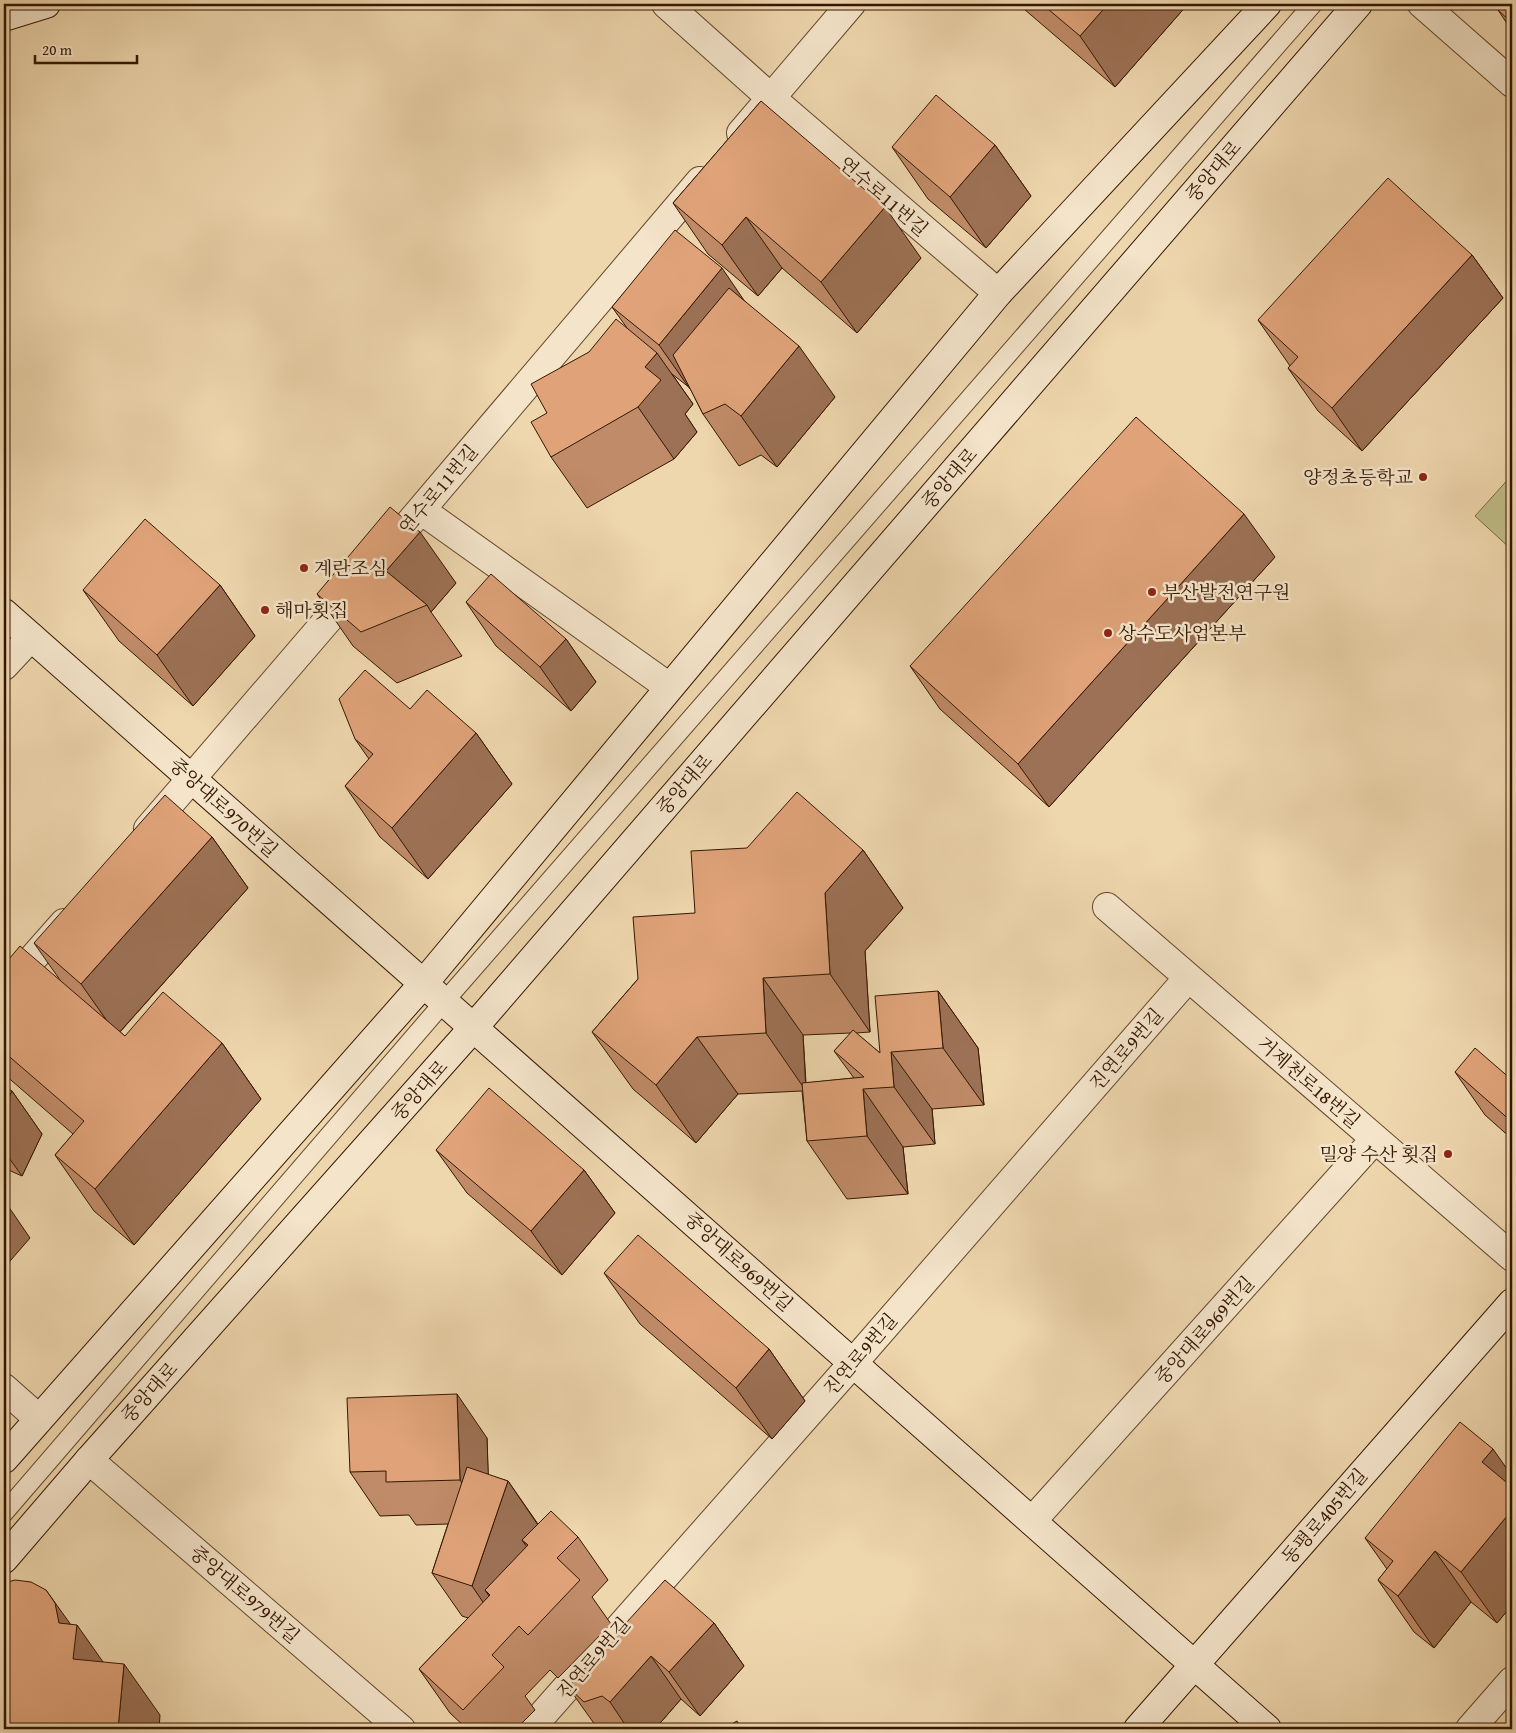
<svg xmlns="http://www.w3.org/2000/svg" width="1516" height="1733" font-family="'Gentium Book Plus','Noto Serif KR',serif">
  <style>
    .green { fill: #bebc86; stroke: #796a43 }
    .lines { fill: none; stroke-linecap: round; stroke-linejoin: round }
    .lane-casing { stroke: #62472b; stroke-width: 20 }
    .street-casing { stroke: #62472b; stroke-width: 30 }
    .secondary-casing { stroke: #341700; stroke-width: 30 }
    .lane { stroke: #f4e4ca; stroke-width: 18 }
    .street { stroke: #f4e4ca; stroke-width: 28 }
    .secondary { stroke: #f4e4ca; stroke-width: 28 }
    .wall { fill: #c08b68; stroke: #341700; fill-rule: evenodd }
    .shaded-wall { fill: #9c7155; stroke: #341700 }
    .building { fill: #dfa279; stroke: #341700 }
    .poi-dot { fill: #8f2418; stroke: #f4e4ca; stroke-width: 2 }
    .labels { text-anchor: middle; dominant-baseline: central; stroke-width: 5; stroke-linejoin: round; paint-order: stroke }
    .street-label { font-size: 19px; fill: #341700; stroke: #f4e4ca }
    .poi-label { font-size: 19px; fill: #341700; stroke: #f4e4ca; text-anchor: start }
  </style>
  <rect width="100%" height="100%" fill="#eed6ad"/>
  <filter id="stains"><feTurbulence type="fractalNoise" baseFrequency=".004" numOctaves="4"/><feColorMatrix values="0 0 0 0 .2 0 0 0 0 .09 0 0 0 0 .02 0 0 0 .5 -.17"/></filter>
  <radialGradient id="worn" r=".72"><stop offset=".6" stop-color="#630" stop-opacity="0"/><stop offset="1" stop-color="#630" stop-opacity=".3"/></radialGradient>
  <path class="green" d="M1512,475v75l-37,-34z"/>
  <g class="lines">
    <defs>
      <path id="lane" d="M4,1513l440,-511 869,-998"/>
      <path id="street" d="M666,4l105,94 227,195
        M1422,4l90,79
        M741,133l110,-129
        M421,510l248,177
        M385,552l315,-371
        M4,666l27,-29
        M148,829l208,-242
        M1107,907l405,350
        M4,991l60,-68
        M4,1388l35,31
        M89,1460l312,269
        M1032,1521l343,-382
        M530,1729l323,-366 335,-385
        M1470,1729l42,-48"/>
      <path id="secondary" d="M4,17l42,-13
        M4,613l1263,1116
        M4,1459l419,-475 575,-691 269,-289
        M4,1559l85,-99 385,-433 884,-1023
        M1138,1729l374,-426"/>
    </defs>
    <use href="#lane" class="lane-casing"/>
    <use href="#street" class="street-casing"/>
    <use href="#secondary" class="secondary-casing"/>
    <use href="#lane" class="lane"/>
    <use href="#street" class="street"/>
    <use href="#secondary" class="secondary"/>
  </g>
  <path class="wall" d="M1020,4h168l-73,83 -91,-78z
    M1512,4v27l-14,-21z
    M761,101l160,157 -64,75 -75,-65 -24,28 -50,-42 -35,-51z
    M995,145l36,51 -45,52 -58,-49 -36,-52z
    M1472,255l31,43 -141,153 -44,-40 -30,-43 2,-2 -2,-3 -30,-43z
    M744,300l91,97 -58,70 -16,-12 -22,11 -36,-52 -13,-26 -18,-14 21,30 -8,10 12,18 -23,27 -87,49 -36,-51 -4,-44 42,-61 38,-24 -15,-21z
    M1275,557l-226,250 -109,-98 -30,-43z
    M456,583l-25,29 31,44 -65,27 -44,-37 -36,-52z
    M220,585l35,51 -62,70 -74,-65 -36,-51z
    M466,602l100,37 30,43 -25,29 -75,-65z
    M410,709l66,24 36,51 -84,95 -48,-42 -35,-51 24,-27 -14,-20z
    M212,837l36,51 -128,144 5,4 97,7 39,56 -127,146 -40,-34 -39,-56 18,-21 -69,-60v-109l56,15 -26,-37z
    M863,850l40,58 -38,43 5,81 -14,1 24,20 58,-62 40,57 6,57 -52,4 3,35 -32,3 5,47 -61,5 -40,-58 -5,-50 -64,3 -42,49 -63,-54 -41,-57 103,-119zM851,1033l-17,18 20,27 -48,5 -3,-48z
    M1455,1072l57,8v59l-27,-24z
    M4,1087l8,4 30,43 -20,42 -18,-8z
    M436,1150l148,20 31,43 -53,62 -95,-82z
    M604,1273l165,76 36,52 -33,38 -132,-115z
    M487,1438l1,37 20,6 30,43 40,13 30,43 -16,17 19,27 -53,54 -8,-8 -25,26 10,14 -19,19h-49l-17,-16 -31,-44 49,-51 -6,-2 -30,-43 16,-49 -32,1 -7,-10 -29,1 -30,-44z
    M1512,1476v129l-15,18 -26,-21 -37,46 -20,-16 -36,-52 9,-11 -22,-31z
    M714,1623l30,43 -44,50 -19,-17 -26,30h-57l-30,-42z"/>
  <path class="shaded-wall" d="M1108,4h80l-73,83 -35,-51z
    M995,145l36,51 -45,52 -36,-51z
    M885,207l36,51 -64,75 -36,-51z
    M746,217l36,51 -24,28 -36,-51z
    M1472,255l31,43 -141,153 -30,-43z
    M722,268l30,44 -62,77 -31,-44z
    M799,346l36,51 -58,70 -36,-51z
    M657,353l36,51 -8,10 12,18 -23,27 -36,-52 7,-40z
    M1244,514l31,43 -226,250 -31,-43z
    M420,532l36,51 -25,29 -4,-7 -41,-34z
    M220,585l35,51 -62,70 -36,-51z
    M566,639l30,43 -25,29 -31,-44z
    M476,733l36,51 -84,95 -36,-51z
    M212,837l36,51 -131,147 -36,-51z
    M863,850l40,58 -38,43 5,81 -40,-58 -5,-81z
    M763,978l40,57 3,56 -40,-58z
    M938,991l40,57 6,57 -41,-57z
    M697,1037l41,57 -42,49 -40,-58z
    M222,1043l39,56 -127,146 -39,-56z
    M891,1052l41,57 3,35 -41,-57z
    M863,1089l40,58 5,47 -41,-58z
    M12,1091l30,43 -20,42 -18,-25v-44z
    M584,1170l31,43 -53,62 -31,-44z
    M4,1200l26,38 -26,30z
    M769,1349l36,52 -33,38 -36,-51z
    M457,1394l30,44 3,85 -30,-43z
    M1493,1449l19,27v29l-30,-43z
    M508,1481l30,44 -10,20 -6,-5 7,10 -44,40 21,30 -4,10 -30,-44z
    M1512,1510v95l-15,18 -36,-51z
    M1435,1551l36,51 -37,46 -36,-52z
    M46,1590l30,42 1,-7 36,51 -40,-17z
    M714,1623l30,43 -44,50 -31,-44z
    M651,1656l30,43 -26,30h-27l-18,-27z
    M124,1664l36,51 -1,14h-41z"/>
  <path class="building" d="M1042,4h66l-28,32z
    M1503,4h9v19l-14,-13z
    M936,95l59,50 -45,52 -58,-50z
    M761,101l124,106 -64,75 -75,-65 -24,28 -49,-42z
    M1388,178l84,77 -140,153 -44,-40 10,-11 -40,-37z
    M675,230l47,38 -63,77 -47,-38z
    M729,288l70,58 -58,70 -16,-12 -22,10 -30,-59z
    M616,319l41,34 -12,14 16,13 -23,27 -87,50 -20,-35 16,-9 -16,-29 58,-32z
    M1136,417l108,97 -226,250 -108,-98z
    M390,507l30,25 -34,39 41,34 -66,27 -44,-38z
    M145,519l75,66 -63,70 -74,-65z
    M491,574l75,65 -26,28 -74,-65z
    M365,670l45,39 17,-19 49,43 -84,95 -47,-42 28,-32 -18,-15 -16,-40z
    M797,792l66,58 -38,43 5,81 -67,4 3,55 -69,4 -41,48 -64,-53 46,-53 -5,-62 62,-4 -4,-62 56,-3z
    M165,795l47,42 -131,147 -47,-41z
    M20,946l105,90 38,-44 59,51 -127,146 -40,-34 29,-34 -80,-69v-87z
    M938,991l5,57 -52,4 3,35 -31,2 4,47 -60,5 -5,-58 62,-6 -30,-26 19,-21 27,23 -5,-57z
    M1475,1048l37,32v42l-57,-50z
    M4,1087l8,4 -8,16z
    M489,1088l95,82 -53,61 -95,-81z
    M638,1235l131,114 -33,39 -132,-115z
    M457,1394l3,86 -74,2v-11l-36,1 -3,-74z
    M1460,1422l33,27 -11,13 30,25v23l-51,62 -26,-21 -37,45 -20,-16 15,-19 -28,-23z
    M467,1467l41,14 -36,105 -40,-13z
    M551,1511l27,26 -21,21 23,22 -52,55 -9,-9 -27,29 12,12 -41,43 -44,-41 71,-74 -5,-5 43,-45 -6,-5z
    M15,1580l16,2 15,8 9,13 4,20 18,2 -4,34 51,5 -6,65h-114v-146z
    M665,1580l49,43 -45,49 -18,-16 -41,46 -8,-6 -18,6 -16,-15z
    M737,1721l5,8h-19z"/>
  <g class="poi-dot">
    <circle cx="1423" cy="477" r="5"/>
    <circle cx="304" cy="568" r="5"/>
    <circle cx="1152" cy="592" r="5"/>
    <circle cx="265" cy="610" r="5"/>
    <circle cx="1108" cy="633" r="5"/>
    <circle cx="1448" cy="1154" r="5"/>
  </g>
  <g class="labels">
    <g class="street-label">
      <text transform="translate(1213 171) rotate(-49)">중앙대로</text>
      <text transform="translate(884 196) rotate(41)">연수로11번길</text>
      <text transform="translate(949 478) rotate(-49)">중앙대로</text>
      <text transform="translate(438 489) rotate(-50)">연수로11번길</text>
      <text transform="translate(684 784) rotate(-49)">중앙대로</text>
      <text transform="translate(224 807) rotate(42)">중앙대로970번길</text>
      <text transform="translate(1126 1049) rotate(-49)">진연로9번길</text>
      <text transform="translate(1309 1082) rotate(41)">거제천로18번길</text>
      <text transform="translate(419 1090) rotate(-48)">중앙대로</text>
      <text transform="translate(739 1261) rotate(42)">중앙대로969번길</text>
      <text transform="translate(1204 1330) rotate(-48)">중앙대로969번길</text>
      <text transform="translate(860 1354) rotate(-49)">진연로9번길</text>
      <text transform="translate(149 1392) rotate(-48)">중앙대로</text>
      <text transform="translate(1324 1516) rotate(-49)">동평로405번길</text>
      <text transform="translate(245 1594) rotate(41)">중앙대로979번길</text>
      <text transform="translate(593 1658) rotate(-49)">진연로9번길</text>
    </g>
    <g class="poi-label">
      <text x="1413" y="477" text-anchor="end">양정초등학교</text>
      <text x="314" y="568">계란조심</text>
      <text x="1162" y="592">부산발전연구원</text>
      <text x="275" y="610">해마횟집</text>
      <text x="1118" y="633">상수도사업본부</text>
      <text x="1438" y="1154" text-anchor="end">밀양 수산 횟집</text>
    </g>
  </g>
  <rect width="1516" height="1733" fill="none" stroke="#eed6ad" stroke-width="20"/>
  <rect x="5" y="5" width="1506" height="1723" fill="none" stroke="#341700" stroke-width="2.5"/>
  <rect x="10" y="10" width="1496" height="1713" fill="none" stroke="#341700"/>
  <path d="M35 55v8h102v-8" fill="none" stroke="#341700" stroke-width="2.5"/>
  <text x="42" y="55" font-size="15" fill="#341700" stroke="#f4e4ca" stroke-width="4" paint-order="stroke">20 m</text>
  <rect width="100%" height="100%" filter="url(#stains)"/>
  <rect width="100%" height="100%" fill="url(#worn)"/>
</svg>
